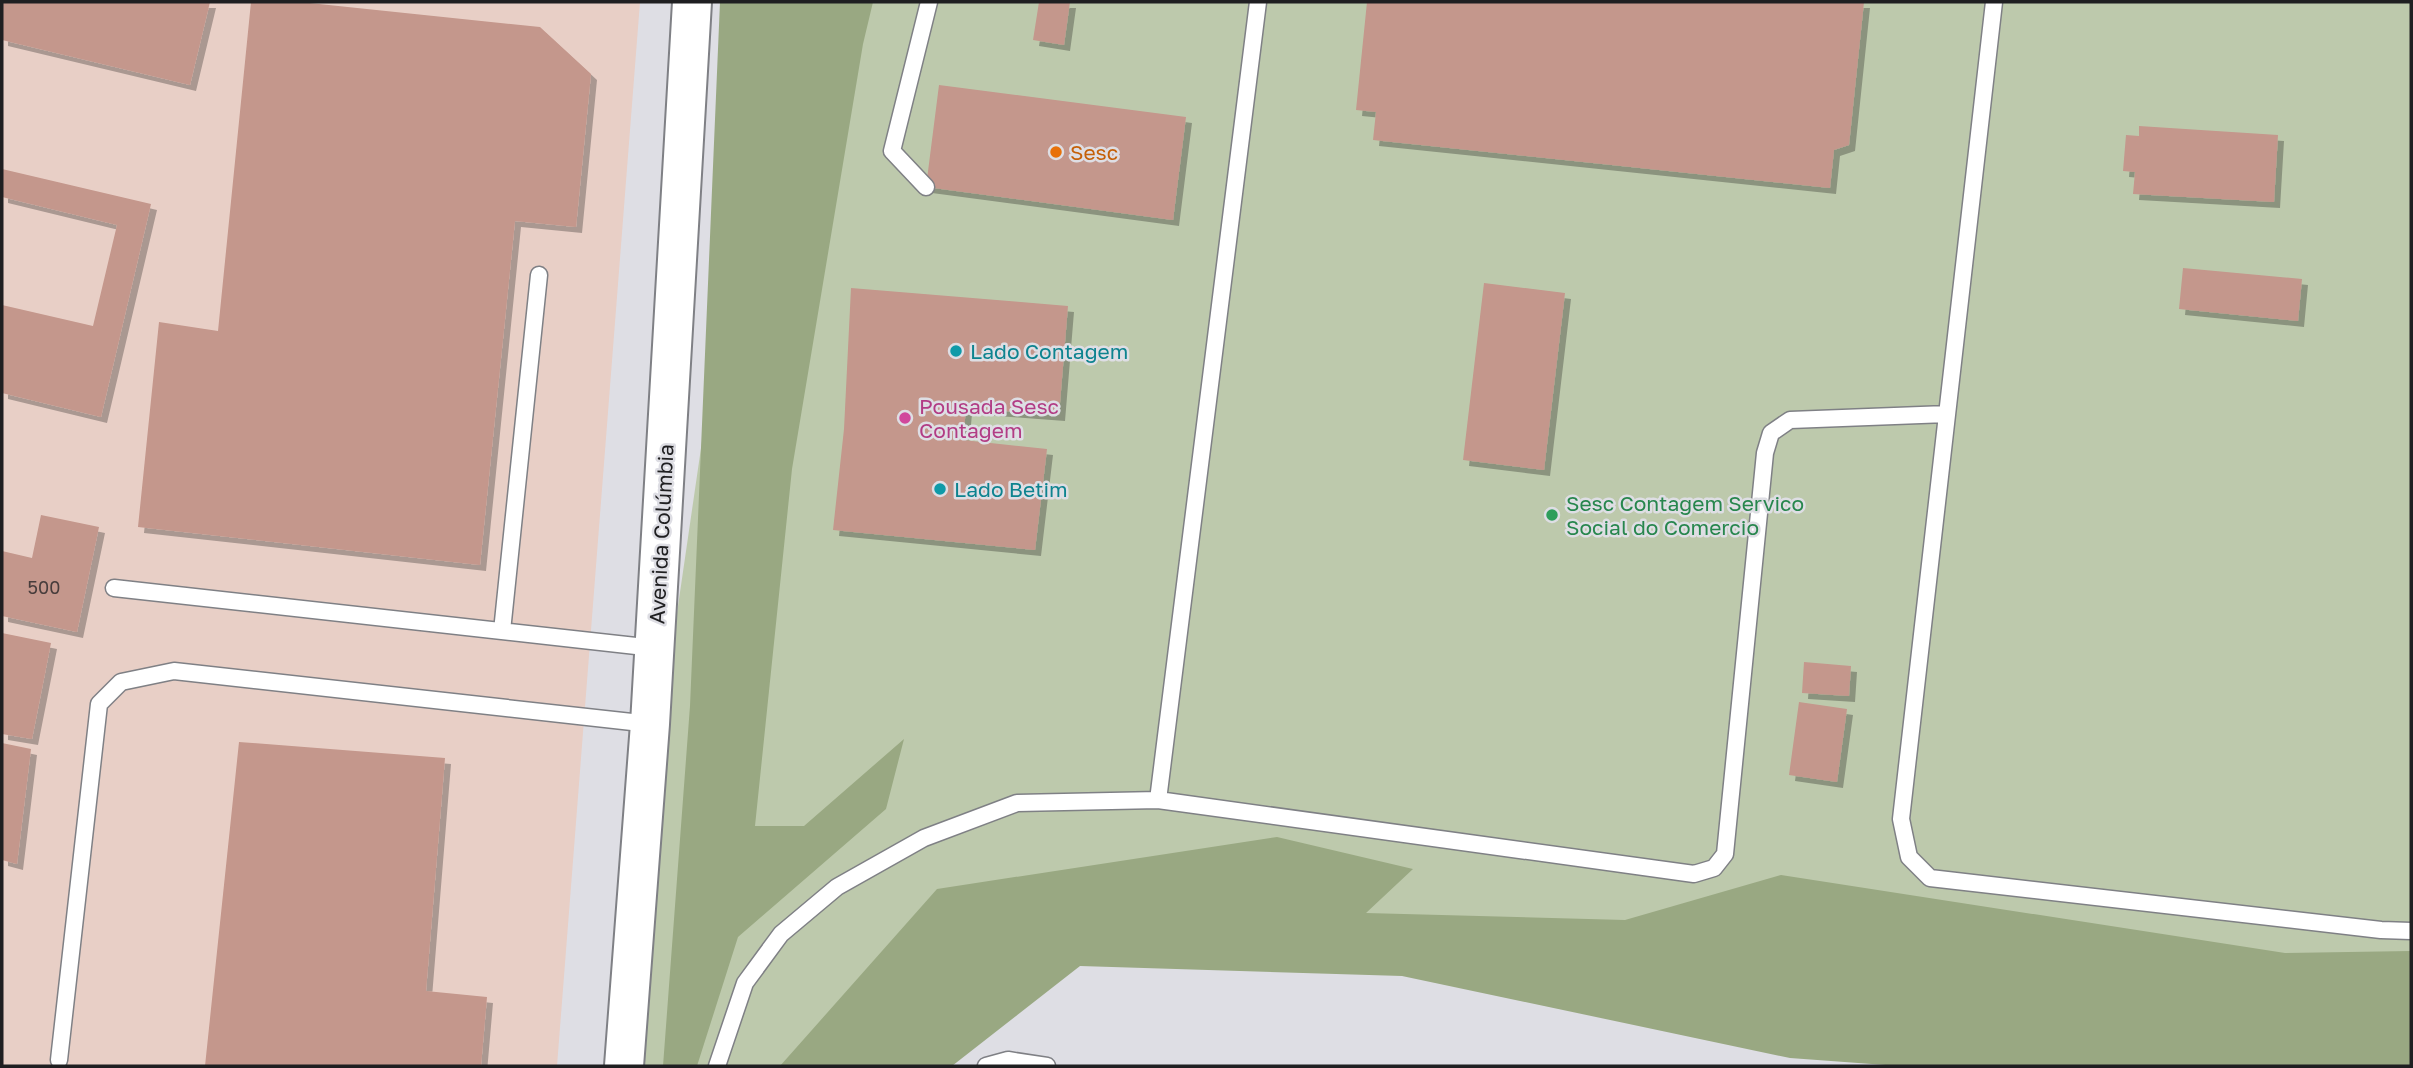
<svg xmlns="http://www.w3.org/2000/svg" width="2413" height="1068" font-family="'Golos Text',sans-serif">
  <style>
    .industrial { fill: #e8cfc6 }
    .green { fill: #bdc9ac }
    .forest { fill: #99a882 }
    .building { fill: #c4978c; filter: url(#shadow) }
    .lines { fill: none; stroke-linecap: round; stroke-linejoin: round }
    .lane-casing { stroke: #7f8085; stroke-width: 19 }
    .secondary-casing { stroke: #7f8085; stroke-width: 42 }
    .lane { stroke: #fff; stroke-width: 16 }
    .secondary { stroke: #fff; stroke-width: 38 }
    .food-dot { fill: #e8710a; stroke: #dedee4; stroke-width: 2.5 }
    .culture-dot { fill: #0f9aa8; stroke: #dedee4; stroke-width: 2.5 }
    .hotel-dot { fill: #d1479c; stroke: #dedee4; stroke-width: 2.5 }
    .leisure-dot { fill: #2e9e5b; stroke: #dedee4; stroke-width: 2.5 }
    .labels { text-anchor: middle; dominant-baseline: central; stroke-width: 5; stroke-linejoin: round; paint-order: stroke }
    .number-label { font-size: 18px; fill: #483d3c }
    .food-label { font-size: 21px; fill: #c56008; stroke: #dedee4; text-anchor: start }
    .culture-label { font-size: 21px; fill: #0d838f; stroke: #dedee4; text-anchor: start }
    .hotel-label { font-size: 21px; fill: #b23c85; stroke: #dedee4; text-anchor: start }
    .leisure-label { font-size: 21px; fill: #27864d; stroke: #dedee4; text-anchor: start }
    .street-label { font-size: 21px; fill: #1f1f21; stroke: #dedee4 }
  </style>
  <defs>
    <filter id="shadow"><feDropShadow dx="6" dy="6" stdDeviation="0" flood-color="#0004"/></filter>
  </defs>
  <rect width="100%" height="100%" fill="#dedee4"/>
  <path class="industrial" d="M2,2h638l-83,1064h-555z"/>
  <path class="green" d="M766,2h1645v1029l-1260,-111 -245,146h-295z"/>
  <path class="forest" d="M720,2h153l-10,42 -71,425 -37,357h49l100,-87 -18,70 -148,128 -41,129h-34l27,-360z
    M1277,837l136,32 -47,44 259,7 156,-45 504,78 126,-2v115h-512l-109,-8 -388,-82 -322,-10 -128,100h-172l157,-177z"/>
  <path class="building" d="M2,2h208l-20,83 -188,-45z
    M251,2h49l240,25 51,47 -15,153 -61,-6 -35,344 -342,-38 21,-205 59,9z
    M1039,2h31l-6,43 -31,-5z
    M1367,2h497l-15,143 -15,5 -4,38 -457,-48 3,-28 -20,-2z
    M939,85l247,32 -13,103 -247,-33z
    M2139,126l139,9 -4,67 -141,-8 2,-22 -12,-1 3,-36 13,1z
    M2,169l149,35 -50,213 -99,-24v-88l91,21 24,-101 -115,-28z
    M2183,268l119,11 -4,42 -119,-12z
    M1484,283l81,10 -21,177 -81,-10z
    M851,288l217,18 -9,109 -93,-7 -3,32 84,9 -12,101 -202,-20 11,-101z
    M41,515l58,12 -22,105 -75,-16v-65l30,7z
    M2,633l49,10 -19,96 -30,-5z
    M1804,662l47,4 -2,30 -47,-3z
    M1799,702l48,7 -10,73 -48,-7z
    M239,742l206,16 -19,233 61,6 -6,69h-276z
    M2,743l29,6 -14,115 -15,-4z"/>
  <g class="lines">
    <defs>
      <path id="lane" d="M1994,2l-93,817 8,38 21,21 451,52 30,1
        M926,187l-34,-36 37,-149
        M114,588l540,60
        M502,631l37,-356
        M1158,800l536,74 20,-6 11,-14 40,-401 6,-20 19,-13 157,-6
        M59,1060l40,-356 22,-22 53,-11 476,53
        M717,1066l28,-83 36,-49 56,-47 87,-49 93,-35 141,-3 100,-798
        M986,1066l22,-6 39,6"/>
      <path id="secondary" d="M624,1066l26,-342 42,-722"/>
    </defs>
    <use href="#lane" class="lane-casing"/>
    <use href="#secondary" class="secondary-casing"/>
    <use href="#lane" class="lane"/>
    <use href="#secondary" class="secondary"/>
  </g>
  <circle class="food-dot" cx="1056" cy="152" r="7"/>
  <g class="culture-dot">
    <circle cx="956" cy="351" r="7"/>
    <circle cx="940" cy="489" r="7"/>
  </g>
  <circle class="hotel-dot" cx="905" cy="418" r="7"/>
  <circle class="leisure-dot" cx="1552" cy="515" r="7"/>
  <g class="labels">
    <g class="number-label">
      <text x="44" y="587">500</text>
    </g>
    <g class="food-label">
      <text x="1070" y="152">Sesc</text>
    </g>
    <g class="culture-label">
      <text x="970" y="351">Lado Contagem</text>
      <text x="954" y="489">Lado Betim</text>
    </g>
    <g class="hotel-label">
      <text x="919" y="406">Pousada Sesc<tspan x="919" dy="24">Contagem</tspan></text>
    </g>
    <g class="leisure-label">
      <text x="1566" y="503">Sesc Contagem Servico<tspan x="1566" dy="24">Social do Comercio</tspan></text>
    </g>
    <g class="street-label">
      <text transform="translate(661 534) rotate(-87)">Avenida Colúmbia</text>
    </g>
  </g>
  <rect width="2413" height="1068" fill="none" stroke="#1f1f21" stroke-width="7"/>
</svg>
